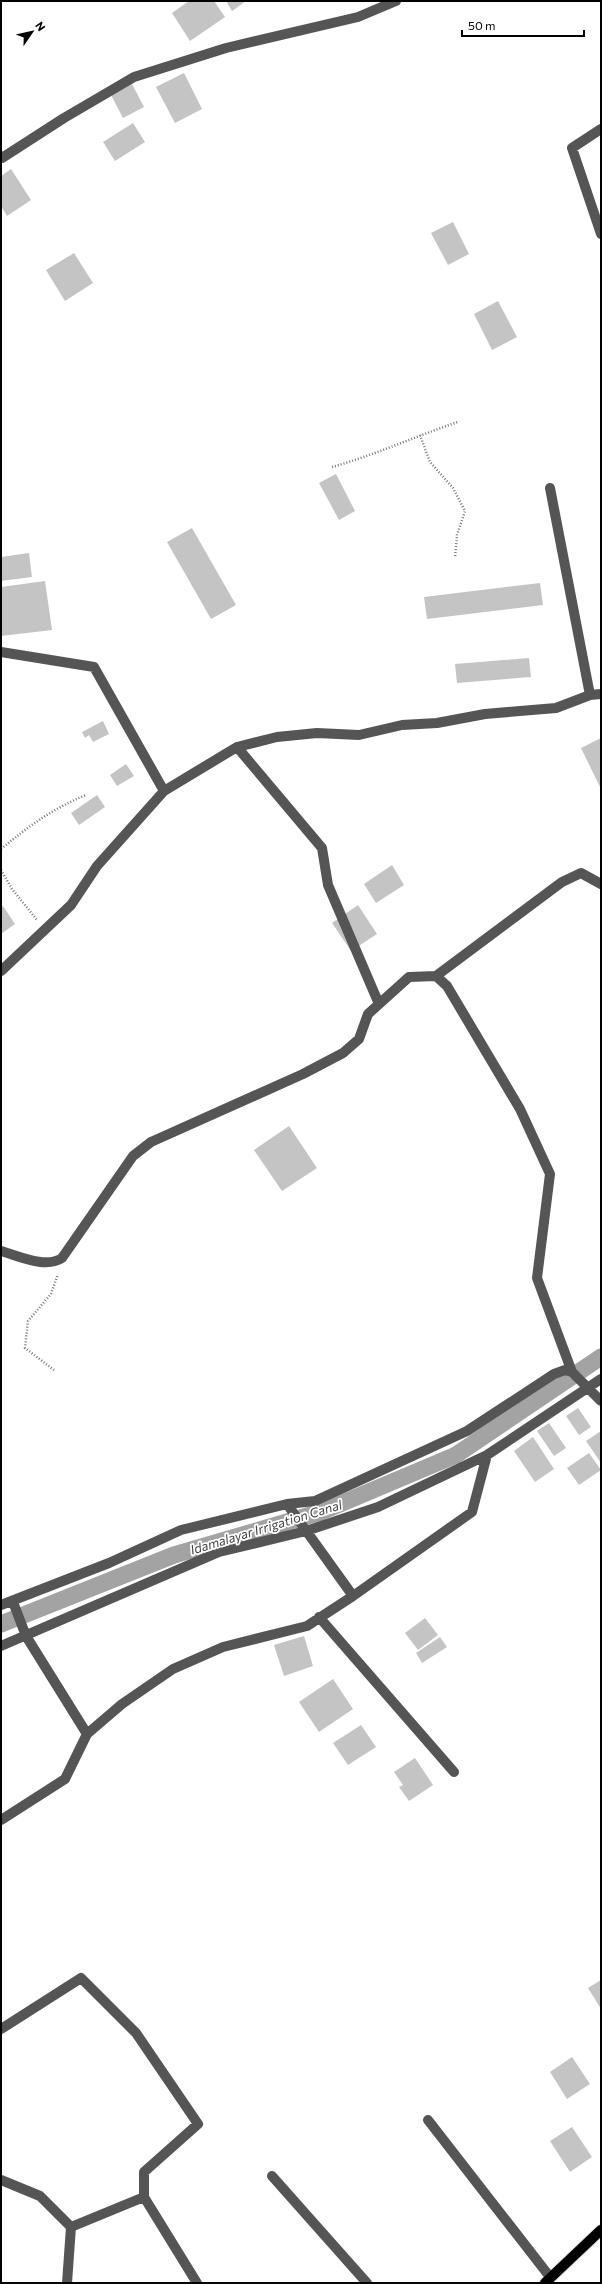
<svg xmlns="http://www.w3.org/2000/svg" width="602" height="2284" font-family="Commissioner,sans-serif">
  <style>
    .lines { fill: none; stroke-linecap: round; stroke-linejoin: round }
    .canal { stroke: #a3a3a3; stroke-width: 17 }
    .building { fill: #c4c4c4 }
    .major-casing { stroke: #dbdbdb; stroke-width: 12 }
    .path { stroke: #777; stroke-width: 2.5; stroke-dasharray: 1 2; stroke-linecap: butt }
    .minor { stroke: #555; stroke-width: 10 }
    .major { stroke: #000; stroke-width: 10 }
    .labels { text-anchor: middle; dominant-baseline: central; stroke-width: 3.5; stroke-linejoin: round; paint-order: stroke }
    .water-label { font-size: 13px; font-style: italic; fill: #444; stroke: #fff }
  </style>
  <rect width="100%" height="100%" fill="#fff"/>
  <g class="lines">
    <path class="canal" d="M1,1624l173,-69 147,-43 135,-57 145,-98"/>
  </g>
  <path class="building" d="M189,1h25l11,16 -35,24 -18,-28z
    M226,1h20l-14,10z
    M184,73l18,36 -27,14 -19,-36z
    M132,84l12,23 -21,11 -12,-23z
    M133,123l12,19 -30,19 -12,-19z
    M11,169l20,31 -24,16 -6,-10v-30z
    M453,222l16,32 -21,11 -17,-32z
    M74,253l19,30 -28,18 -19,-31z
    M498,301l19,36 -25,13 -18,-36z
    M336,474l19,37 -16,9 -20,-37z
    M192,528l44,77 -25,14 -44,-77z
    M29,553l3,24 -31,4v-24z
    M45,581l7,49 -51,6v-49z
    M540,583l3,22 -116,14 -3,-22z
    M529,658l2,19 -74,6 -2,-19z
    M103,721l6,13 -16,8 -4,-7 -4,3 -3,-6z
    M601,738v51l-20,-41z
    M126,764l8,12 -17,10 -7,-11z
    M97,795l8,12 -26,18 -8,-12z
    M392,865l12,20 -28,18 -12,-19z
    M358,905l19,29 -26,17 -19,-28z
    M3,906l12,18 -14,10v-27z
    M289,1126l28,42 -35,23 -28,-41z
    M578,1408l13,19 -12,8 -13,-19z
    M549,1423l17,25 -12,8 -17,-25z
    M601,1431v32l-15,-22z
    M533,1437l21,32 -19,13 -21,-31z
    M589,1453l12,17 -22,15 -12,-17z
    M425,1618l13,17 -20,15 -13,-17z
    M304,1636l9,30 -29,10 -10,-31z
    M440,1637l7,10 -25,16 -6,-10z
    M333,1679l20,30 -34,23 -20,-30z
    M361,1725l15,22 -28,18 -15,-22z
    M415,1758l18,27 -24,16 -10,-14 4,-2 -9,-13z
    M601,1980v29l-13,-21z
    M572,2057l18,27 -23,15 -17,-27z
    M572,2127l20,30 -22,15 -20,-31z"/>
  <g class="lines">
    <defs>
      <path id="major" d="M545,2283l56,-53"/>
    </defs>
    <use href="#major" class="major-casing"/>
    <path class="path" d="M420,435l10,27 23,26 12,23 -8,24 -2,23
      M332,467c43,-12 84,-31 126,-45
      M1,849c28,-23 51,-40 85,-54
      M1,870l11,19 25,31
      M54,1370l-29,-22 3,-27 23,-27 7,-20"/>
    <path class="minor" d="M601,129l-29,19 29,86
      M1,156l1,2 62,-40 70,-41 92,-29 132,-31 38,-16
      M550,488l40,207
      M1,652l93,15 70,124
      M237,747l85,101 6,37 51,119
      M1,971l70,-66 26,-39 67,-75 73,-44 40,-10 40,-4 42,2 43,-10 35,-2 48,-9 71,-6 34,-13 11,-1
      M436,976l11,10 73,123 30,65 -13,104 35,94 29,29
      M1,1251c18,5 45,18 61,7l71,-102 18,-14 152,-68 40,-21 16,-14 9,-25 41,-37 27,-1 126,-94 19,-9 20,11
      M353,1596l119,-84 15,-57
      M13,1602l13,34 61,98
      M1,1605l108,-42 72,-33 106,-26 28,-3 152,-70 87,-57 11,-4 7,2
      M319,1617l135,155
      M1,1646l218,-94 87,-21 72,-24 109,-52 114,-76
      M1,1820l64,-41 22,-45 35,-30 51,-35 50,-22 84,-21 46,-30 -66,-92
      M1,2029l80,-51 55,55 62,91 -54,48v25l53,86
      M428,2120l122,157
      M272,2176l95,107
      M1,2180l39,16 31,31 73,-30
      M67,2283l4,-56"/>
    <use href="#major" class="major"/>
  </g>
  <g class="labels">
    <g class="water-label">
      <text transform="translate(266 1527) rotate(-17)">Idamalayar Irrigation Canal</text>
    </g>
  </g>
  <rect width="602" height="2284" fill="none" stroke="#000000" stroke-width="4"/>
  <g transform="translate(32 32) rotate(56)" stroke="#ffffff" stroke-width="3" paint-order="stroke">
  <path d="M0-3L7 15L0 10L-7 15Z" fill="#000000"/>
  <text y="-6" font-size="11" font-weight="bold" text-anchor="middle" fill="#000000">N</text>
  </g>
  <path d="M462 30v6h122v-6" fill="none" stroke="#000000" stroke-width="2"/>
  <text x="468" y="30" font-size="12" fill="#000000" stroke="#ffffff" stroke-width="3" paint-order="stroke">50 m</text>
</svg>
